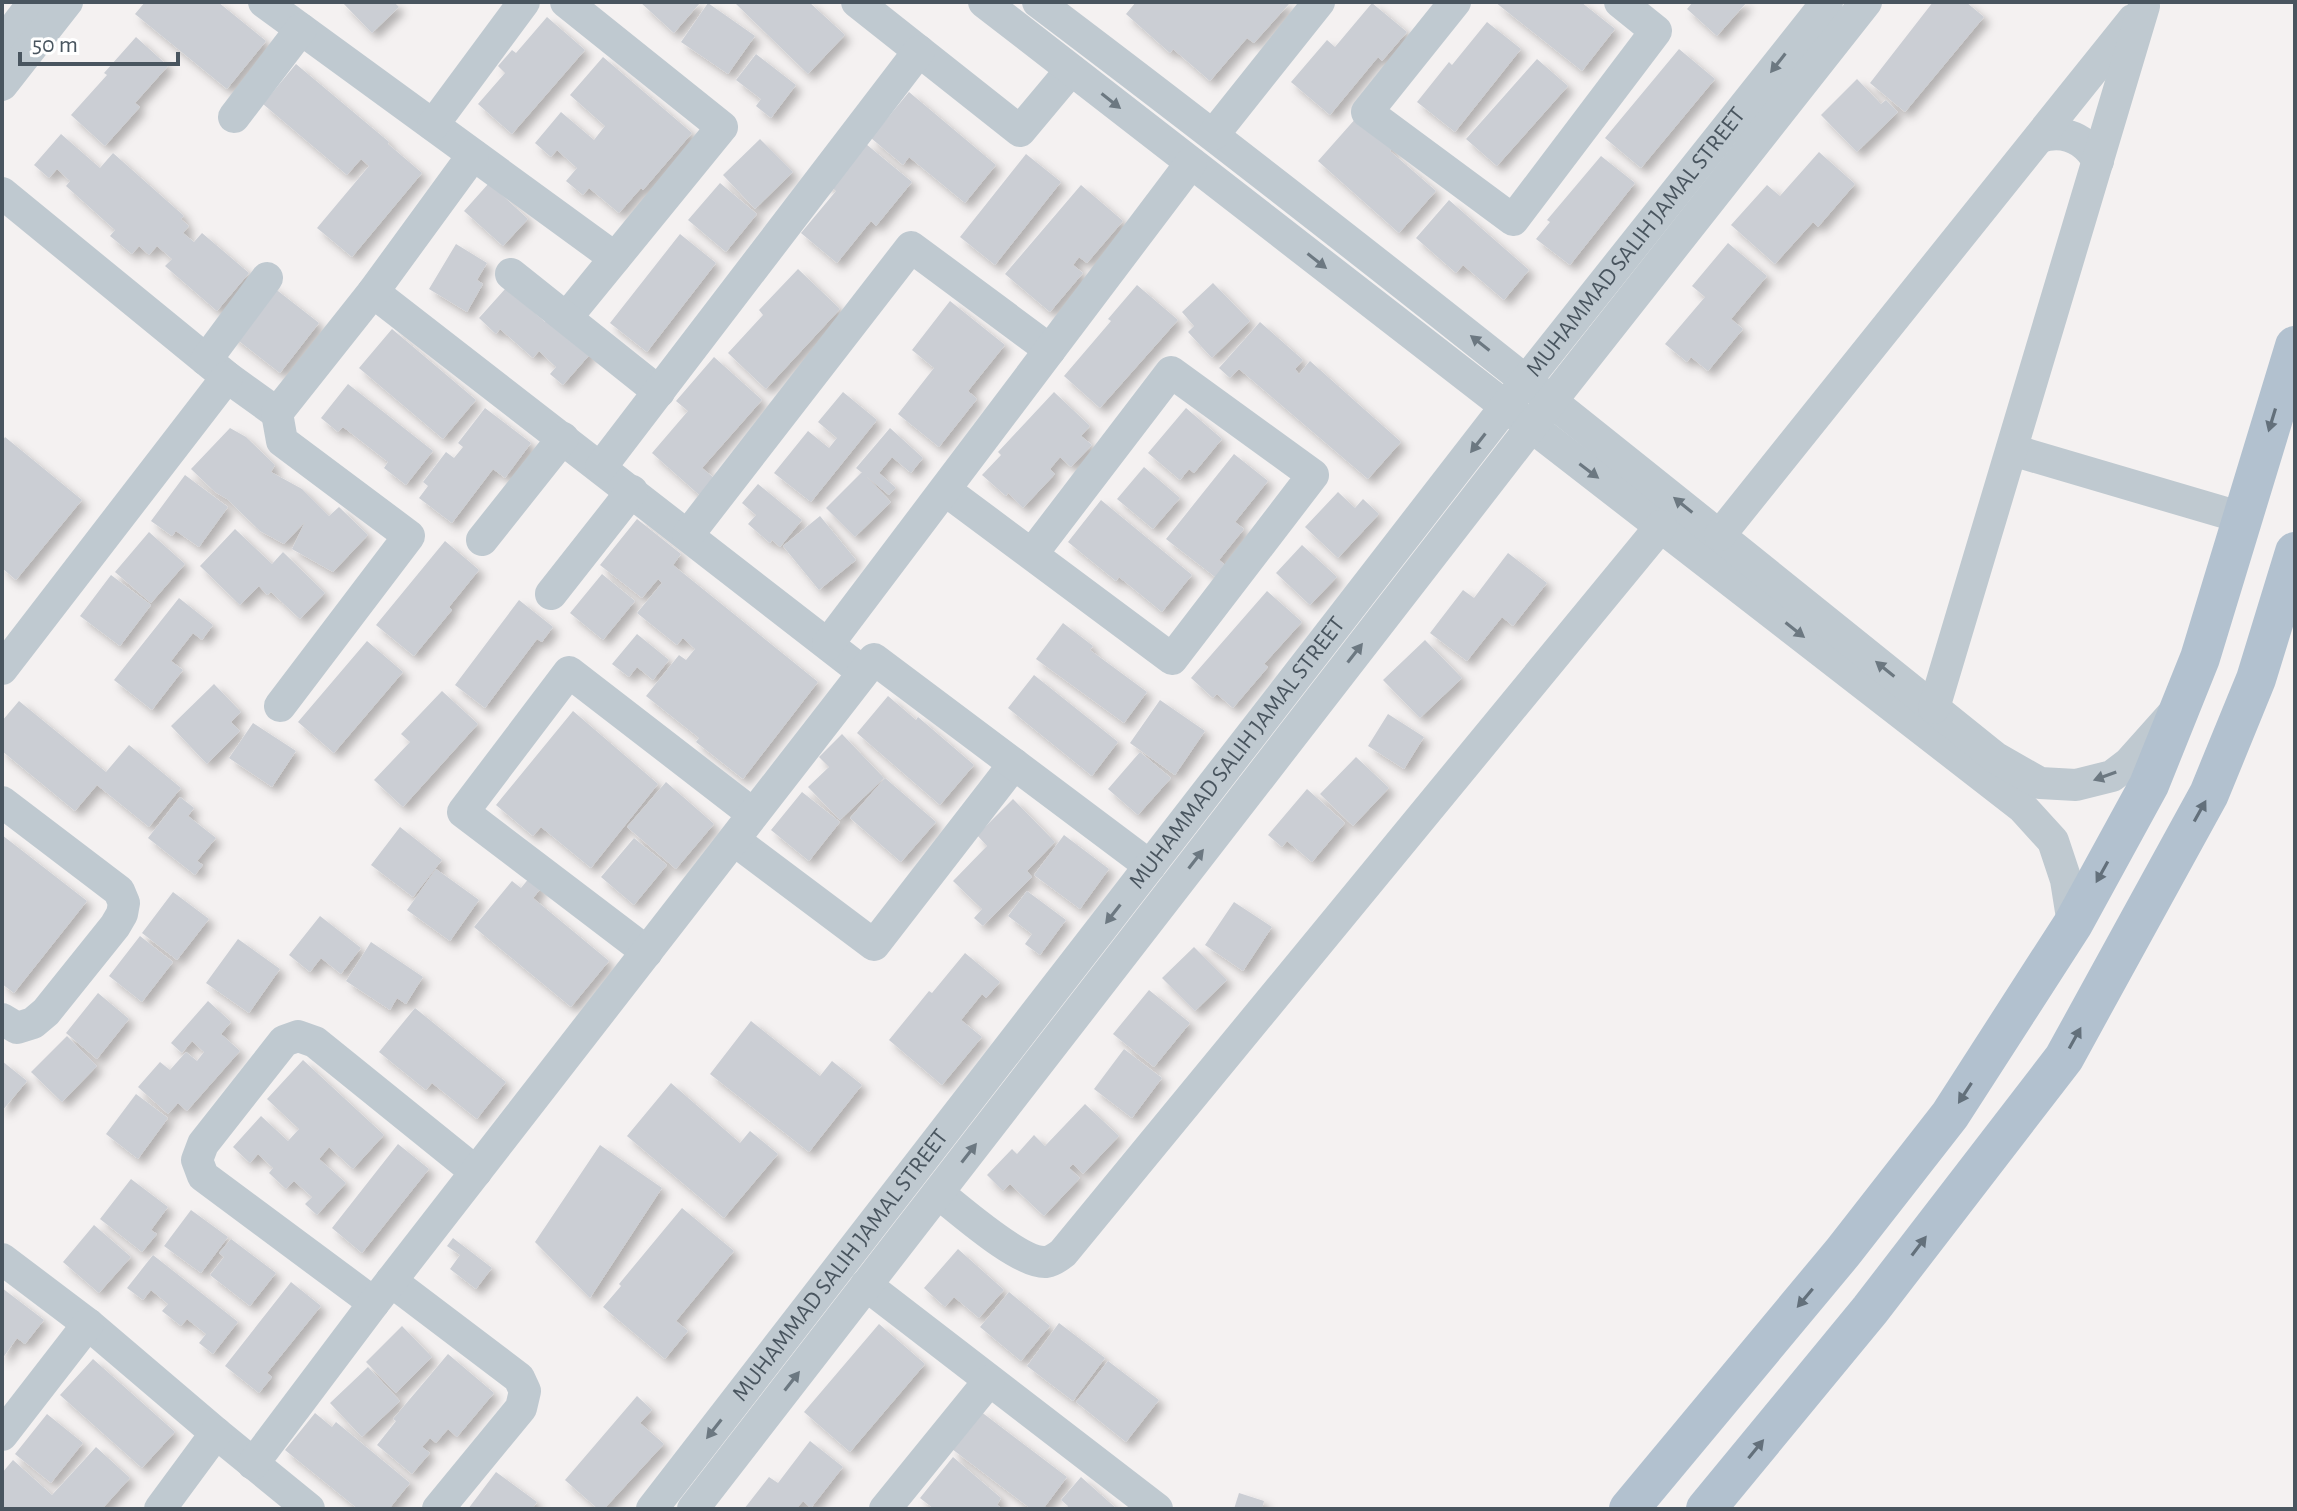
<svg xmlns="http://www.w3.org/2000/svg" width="2297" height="1511" font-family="'Alegreya Sans',sans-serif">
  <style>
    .building { fill: #cbced4; filter: url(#shadow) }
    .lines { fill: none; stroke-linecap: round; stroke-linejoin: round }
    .minor { stroke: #bfc9d0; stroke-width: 32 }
    .major { stroke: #b2c1cf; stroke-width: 40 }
    .oneway { fill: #6c7881 }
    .oneway2 { fill: #63707b }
    .labels { text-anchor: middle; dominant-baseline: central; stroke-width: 7; stroke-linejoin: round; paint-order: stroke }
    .street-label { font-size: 24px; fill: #49555f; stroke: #fff }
  </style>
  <defs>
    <filter id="shadow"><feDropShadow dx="6" dy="6" stdDeviation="4" flood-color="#0004"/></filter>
  </defs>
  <rect width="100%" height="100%" fill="#f4f1f1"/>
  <path class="building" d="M145,2h73l48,39 -39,48 -92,-75z
    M342,2h52l5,5 -27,26z
    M640,2h59l1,1 -26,30z
    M734,2h75l36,33 -37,39z
    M1136,2h151l2,2 -35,39 -7,-5 -37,43 -37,-32 -3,4 -44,-39z
    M1495,2h86l34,27 -33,42z
    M1693,2h54l-30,34 -30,-27z
    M1933,2h33l18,15 -79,95 -35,-29z
    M708,3l47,33 -27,38 -47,-32z
    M1372,3l35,29 -25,29 -4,-4 -48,58 -39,-33 36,-42 8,7z
    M547,17l38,33 -73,84 -34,-30 27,-31 -7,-7 14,-16 4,3z
    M1487,22l34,27 -66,83 -38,-30 32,-40 3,3z
    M136,37l32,29 -33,37 5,4 -35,39 -34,-31 36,-40 -3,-2z
    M1679,49l36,30 -74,89 -36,-30z
    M756,54l40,31 -25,33 -15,-12 5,-7 -25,-19z
    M603,57l89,76 -49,57 -2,-2 -22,25 -30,-25 -6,7 -17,-14 11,-13 -20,-18 -6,7 -16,-14 26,-31 33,28 11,-14 -35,-31z
    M1537,59l31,27 -71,80 -31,-27z
    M296,64l93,78 -1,2 34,29 -70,84 -35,-29 52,-62 -8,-7 -14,16 -84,-71z
    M1857,79l24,25 5,-4 12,12 -41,40 -36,-37z
    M909,92l87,73 -31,38 -56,-46 -6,8 -32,-27z
    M1357,117l36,31 -3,3 46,40 -37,42 -81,-72z
    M61,134l39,34 13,-15 71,63 -3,3 8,7 -6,7 11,9 8,-9 47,40 -32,38 -52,-45 7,-7 -15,-13 -8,9 -10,-9 -7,8 -22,-18 5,-6 -49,-44 4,-5 -13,-12 -8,9 -15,-13z
    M760,139l33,33 -38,37 -32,-34z
    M866,144l46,38 -36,44 -5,-5 -34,42 -36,-30 35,-42 -13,-11z
    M1819,152l36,32 -37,43 -5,-5 -38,42 -44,-39 36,-40 13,11z
    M1026,154l35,28 -66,83 -35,-28z
    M1601,156l34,27 -65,82 -34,-26 14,-17 -3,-2z
    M489,183l39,36 -25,27 -39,-35z
    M720,183l37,31 -31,38 -38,-32z
    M1081,185l42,36 -36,42 -8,-6 -6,8 10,8 -33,39 -45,-38z
    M1449,200l80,70 -25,30 -41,-35 -7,8 -40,-35z
    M680,234l36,29 -69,89 -37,-29z
    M1728,243l39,33 -36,43 12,10 -35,42 -17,-14 -4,5 -22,-18 40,-47 -13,-11z
    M456,244l31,19 -10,17 6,4 -16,28 -38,-23z
    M798,269l42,40 -74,80 -38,-36 35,-38 -4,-5z
    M1213,283l37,38 -38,37 -24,-26 6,-6 -12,-14z
    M269,284l50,39 -39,50 -50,-39z
    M1137,285l41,35 -78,88 -36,-32 47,-55 -3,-2z
    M506,288l39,34 6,-7 41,37 -29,33 -13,-11 6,-7 -17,-16 -6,7 -33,-29 -4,5 -17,-16z
    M950,301l55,44 -37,46 9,8 -38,48 -41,-33 36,-46 -22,-18z
    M1260,322l43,38 -8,9 4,5 11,-13 91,81 -33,37 -129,-110 -9,9 -11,-10z
    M392,329l84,71 -33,39 -84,-71z
    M714,357l48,43 -60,68 18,15 -15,17 -53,-47 36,-42 -12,-10z
    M348,384l85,67 -27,34 -22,-17 4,-6 -45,-35 -5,5 -17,-14z
    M843,392l34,28 -66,82 -37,-29 34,-42 21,17 8,-10 -19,-16z
    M1054,392l36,34 -9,10 11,9 -21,22 -11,-10 -10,12 5,5 -32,34 -15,-15 -2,3 -24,-21 19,-20 -3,-3z
    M485,408l46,35 -26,35 -12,-9 -41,54 -33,-25 9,-12 -5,-4 23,-30 8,6 9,-11 -5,-4z
    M1186,408l36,31 -28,34 -5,-4 -9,11 -32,-27z
    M230,428l16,9 29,28 -4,7 31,17 27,27 10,-9 29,28 -35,37 -41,-23 13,-27 -21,22 -24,-13 -33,-32 -12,-7 -24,-23z
    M890,428l33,30 -12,15 -19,-16 -13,16 17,15 -7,7 -33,-27z
    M5,437l77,63 -66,80 -14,-12v-126z
    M1234,454l34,27 -33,41 9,7 -25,31 10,8 -10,12 -53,-41z
    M1144,467l36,31 -27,31 -36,-30z
    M862,472l29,30 -36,35 -29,-29z
    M185,475l43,32 -29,40 -23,-16 -4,5 -21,-15z
    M758,484l44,36 -22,27 -8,-7 -2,3 -22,-19 8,-9 -14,-12z
    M1338,492l17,16 8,-9 16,15 -41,44 -33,-31z
    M1101,500l91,75 -30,37 -43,-35 -3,4 -48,-39z
    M820,516l36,44 -37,30 -36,-44z
    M637,519l44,35 -8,11 145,117 -75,97 -47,-37 3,-4 -53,-42 33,-41 7,5 9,-11 -12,-11 -6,7 -40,-32 25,-30 -4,-4 -16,19 -42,-33z
    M235,529l37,35 11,-12 42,41 -25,26 -29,-27 -4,3 -8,-9 -19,19 -40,-39z
    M149,532l36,32 -34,39 -36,-31z
    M445,541l34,29 -30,37 3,3 -38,46 -38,-31z
    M1302,545l35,32 -27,28 -34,-32z
    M1508,553l39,30 -34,43 -11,-9 -35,44 -37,-28 33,-43 11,8z
    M602,574l33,27 -32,39 -33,-27z
    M111,575l40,30 -31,41 -40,-30z
    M1267,591l35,31 -38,42 4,3 -35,41 -16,-14 -4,4 -22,-20z
    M179,598l34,27 -11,15 -9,-7 -22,28 12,9 -31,40 -38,-30z
    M519,600l34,27 -11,15 -5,-3 -52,69 -30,-23z
    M1063,623l30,23 -3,4 57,42 -23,31 -88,-64z
    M637,634l32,26 -16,20 -16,-13 -8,10 -17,-13z
    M1425,640l37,38 -42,40 -37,-38z
    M367,641l36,31 -69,81 -36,-31z
    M1034,675l84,67 -26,34 -84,-68z
    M214,684l27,28 -10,10 9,9 -33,33 -36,-38z
    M442,691l36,33 -75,83 -29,-27 36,-38 -9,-8z
    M888,696l28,24 2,-3 56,48 -34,40 -83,-72z
    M1160,700l45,31 -30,44 -45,-32z
    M19,701l87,71 23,-27 52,43 -32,39 -52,-42 -22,26 -73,-60v-30z
    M573,711l85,73 -67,84 -50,-41 -8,9 -37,-31z
    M1388,714l36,23 -20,32 -36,-23z
    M253,723l43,28 -24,36 -43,-29z
    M842,734l42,44 -44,42 -32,-33 21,-20 -10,-10z
    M1140,752l31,26 -33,37 -30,-26z
    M1356,757l33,31 -36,38 -33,-32z
    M885,778l51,44 -35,40 -51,-44z
    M666,782l48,42 -38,45 -49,-42z
    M1307,789l38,34 -33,39 -25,-21 -5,6 -14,-12z
    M802,792l38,30 -31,39 -38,-31z
    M180,797l14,11 -6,8 28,22 -19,23 6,4 -8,10 -47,-37z
    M1013,799l42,43 -28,29 5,6 -49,49 -9,-8 8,-9 -29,-28 34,-35 -10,-11z
    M400,827l42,33 -29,37 -42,-32z
    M2,835l85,66 -73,92 -12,-9z
    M1064,835l45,34 -29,40 -46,-34z
    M634,838l33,27 -33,40 -33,-28z
    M436,869l43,31 -29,41 -43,-31z
    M530,877l12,10 -9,11 76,63 -38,46 -97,-80 38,-46 9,7z
    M1027,891l39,29 -26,35 -15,-11 7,-10 -24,-18z
    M173,892l36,27 -32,41 -35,-27z
    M1234,902l38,25 -29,44 -38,-26z
    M320,916l41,32 -20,26 -20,-16 -11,14 -21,-17z
    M140,936l33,26 -31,40 -33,-26z
    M238,939l42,30 -31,44 -43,-30z
    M371,942l52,35 -17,27 -9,-6 -7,12 -44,-29z
    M1194,947l33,33 -32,31 -33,-33z
    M965,953l35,29 -14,16 -4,-4 -21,26 21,17 -40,48 -53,-45 40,-49 3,2z
    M1149,990l41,33 -36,44 -41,-33z
    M98,993l31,26 -32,40 -31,-26z
    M208,1001l23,21 -10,12 19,17 -53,60 -9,-8 -10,11 -30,-27 22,-25 10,8 16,-18 11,9 7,-9 -12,-11 -10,12 -11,-10z
    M415,1008l91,74 -29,37 -45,-36 -6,7 -47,-38z
    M751,1021l69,55 12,-15 30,24 -53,67 -99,-78z
    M67,1036l30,30 -35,36 -31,-30z
    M1124,1049l38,29 -30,40 -38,-29z
    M303,1060l81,75 -31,34 -24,-22 -10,12 27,24 -29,32 -12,-11 7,-7 -18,-16 -8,8 -17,-16 4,-5 -15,-14 -8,9 -17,-16 28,-31 27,25 11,-12 -32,-30z
    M2,1061l25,20 -25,30z
    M671,1083l69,60 10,-12 28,23 -54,64 -97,-82z
    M136,1094l32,24 -30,41 -32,-25z
    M1085,1104l34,32 -36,38 -10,-10 -4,4 11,10 -36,38 -34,-32 -7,7 -16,-16 25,-26 5,5 17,-19 11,11z
    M398,1144l31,25 -67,84 -30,-25z
    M600,1145l62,43 -72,110 -55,-56z
    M131,1179l37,28 -17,23 6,4 -15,18 -42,-33z
    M682,1208l52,43 -58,70 12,10 -23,28 -62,-52 18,-21 -2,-2z
    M191,1210l37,27 -27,36 -37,-27z
    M94,1225l37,32 -32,36 -36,-31z
    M453,1238l39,30 -16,21 -26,-20 10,-14 -13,-9z
    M231,1239l45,34 -26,33 -40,-31 14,-18 -5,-4z
    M958,1249l46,41 -25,28 -25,-21 -9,10 -21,-19z
    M153,1255l85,67 -25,32 -14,-11 7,-9 -19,-15 -6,7 -19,-15 6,-7 -17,-14 -8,10 -16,-12z
    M291,1282l30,24 -54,67 5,4 -13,16 -34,-27z
    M2,1288l42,32 -19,24 -8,-6 -15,21z
    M1009,1292l41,34 -29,35 -41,-34z
    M1059,1323l46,35 -32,43 -46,-35z
    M879,1324l46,40 -75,88 -46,-40z
    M402,1326l30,31 -36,36 -30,-31z
    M448,1354l46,39 -37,44 -9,-8 -12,14 -6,-5 -8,9 8,6 -18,21 -35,-29 19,-24 -3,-2z
    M93,1359l82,73 -33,36 -82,-73z
    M1108,1361l51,39 -33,42 -50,-40z
    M368,1367l32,34 -38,36 -32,-34z
    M637,1396l15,14 -12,13 24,21 -60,65h-6l-33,-29z
    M980,1411l87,66 -24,32h-12l-79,-60z
    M315,1413l17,14 4,-5 74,61 -21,26h-31l-73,-59z
    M47,1414l36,29 -32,40 -36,-29z
    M810,1441l33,26 -32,41 -8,-7 -7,8h-52l25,-32 9,6z
    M96,1447l34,31 -28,31h-100v-36l11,-13 39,35z
    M953,1457l48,41 -4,7 6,4h-69l-14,-11z
    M496,1472l41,30 -5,7h-64z
    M1081,1477l36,32h-51l2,-3 -7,-6z
    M1239,1493l25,8 -2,8h-28z"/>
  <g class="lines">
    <g class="minor">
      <path d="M264,2l351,256"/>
      <path d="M566,2l156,125 -155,190"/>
      <path d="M857,2l163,129 51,-61"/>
      <path d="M984,2l1038,805 31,34 13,39 7,44"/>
      <path d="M1038,2c325,245 641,501 958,756l44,25 36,2 36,-9 17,-13 42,-47"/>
      <path d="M1455,2l-88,110 146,108 143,-189 -36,-29"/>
      <path d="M2,44l32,-42"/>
      <path d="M2,85l65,-83"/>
      <path d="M234,117l67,-88"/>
      <path d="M433,125l91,-123"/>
      <path d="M1214,134l105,-132"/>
      <path d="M2040,137c25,-8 45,2 58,24"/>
      <path d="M2,193l225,184 50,36"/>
      <path d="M511,274l148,118"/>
      <path d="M373,292l490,380"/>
      <path d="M206,360l61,-82"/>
      <path d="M2012,450l231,68"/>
      <path d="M601,467l318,-416"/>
      <path d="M945,490l227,169 141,-184 -142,-103 -139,182"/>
      <path d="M688,535l223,-288 139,103"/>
      <path d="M1720,535l413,-515"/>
      <path d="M482,540l81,-102"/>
      <path d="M551,594l81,-103"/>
      <path d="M828,644l363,-481"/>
      <path d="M2,669l225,-292"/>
      <path d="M280,706l129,-170 -127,-95 -5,-28 96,-121 100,-137"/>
      <path d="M1934,708l210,-702"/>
      <path d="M2,802l117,89 5,12 -2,11 -7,12 -69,86 -13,11 -16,5 -15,-9"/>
      <path d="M734,840l140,105 140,-181"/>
      <path d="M647,952l-184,-140 106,-140 184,142"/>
      <path d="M938,1193c22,17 82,71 108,69 6,-1 12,-5 17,-9l598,-727"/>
      <path d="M2,1259l86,65 128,109 93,76"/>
      <path d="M391,1281l128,97 6,13 -4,17 -83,101"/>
      <path d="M866,1285l291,224"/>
      <path d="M374,1303l-171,-127 -6,-16 6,-16 81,-103 14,-5 17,6 161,130"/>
      <path d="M2,1435l86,-111"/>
      <path d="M253,1464l121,-161 500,-644 276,207"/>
      <path d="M160,1509l56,-76"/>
      <path id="s1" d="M652,1509l853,-1102 322,-405"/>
      <path d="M693,1509l838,-1082 335,-425"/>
      <path d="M885,1509l104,-128"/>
    </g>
    <path class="major" d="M1629,1509l214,-257 107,-137 123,-191 76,-139 51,-127 95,-312
      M1706,1509l164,-199 194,-252 145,-264 47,-115 39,-127"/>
  </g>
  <defs><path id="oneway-solid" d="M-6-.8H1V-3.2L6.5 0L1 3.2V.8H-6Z" transform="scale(2)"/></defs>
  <g class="oneway">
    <use href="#oneway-solid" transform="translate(1778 63) rotate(128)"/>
    <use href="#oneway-solid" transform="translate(1111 101) rotate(38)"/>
    <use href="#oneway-solid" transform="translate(1317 261) rotate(38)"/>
    <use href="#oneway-solid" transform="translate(1480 343) rotate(-142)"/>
    <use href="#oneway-solid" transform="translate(1478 443) rotate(128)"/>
    <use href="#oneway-solid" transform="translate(1589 471) rotate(37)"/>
    <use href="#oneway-solid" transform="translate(1683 505) rotate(-141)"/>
    <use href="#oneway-solid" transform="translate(1795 630) rotate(38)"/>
    <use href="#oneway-solid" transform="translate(1355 653) rotate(-52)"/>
    <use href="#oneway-solid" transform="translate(1885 669) rotate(-141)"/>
    <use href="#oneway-solid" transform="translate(2105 776) rotate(160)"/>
    <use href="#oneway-solid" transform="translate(1196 859) rotate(-52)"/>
    <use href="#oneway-solid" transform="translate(1113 914) rotate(128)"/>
    <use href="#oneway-solid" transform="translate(969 1153) rotate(-52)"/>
    <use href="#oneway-solid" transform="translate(792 1381) rotate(-52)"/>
    <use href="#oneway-solid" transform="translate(714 1429) rotate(128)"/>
  </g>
  <g class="oneway2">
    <use href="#oneway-solid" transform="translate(2272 420) rotate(107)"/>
    <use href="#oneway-solid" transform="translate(2200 811) rotate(-61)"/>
    <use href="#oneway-solid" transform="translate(2102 872) rotate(119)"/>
    <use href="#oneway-solid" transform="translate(2075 1038) rotate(-61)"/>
    <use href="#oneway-solid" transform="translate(1965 1093) rotate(123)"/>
    <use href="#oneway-solid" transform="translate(1919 1246) rotate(-53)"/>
    <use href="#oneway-solid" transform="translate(1805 1298) rotate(130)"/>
    <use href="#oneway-solid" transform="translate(1756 1449) rotate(-51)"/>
  </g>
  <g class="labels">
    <g class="street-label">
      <text stroke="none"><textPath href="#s1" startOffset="1604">MUHAMMAD SALIH JAMAL STREET</textPath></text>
      <text stroke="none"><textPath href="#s1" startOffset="956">MUHAMMAD SALIH JAMAL STREET</textPath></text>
      <text stroke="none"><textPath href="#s1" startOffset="308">MUHAMMAD SALIH JAMAL STREET</textPath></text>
    </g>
  </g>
  <rect width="2297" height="1511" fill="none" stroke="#49555f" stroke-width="8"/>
  <path d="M20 52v12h158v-12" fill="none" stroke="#49555f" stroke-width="4"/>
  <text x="32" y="52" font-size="24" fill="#49555f" stroke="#ffffff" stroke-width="6" paint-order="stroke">50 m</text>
</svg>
